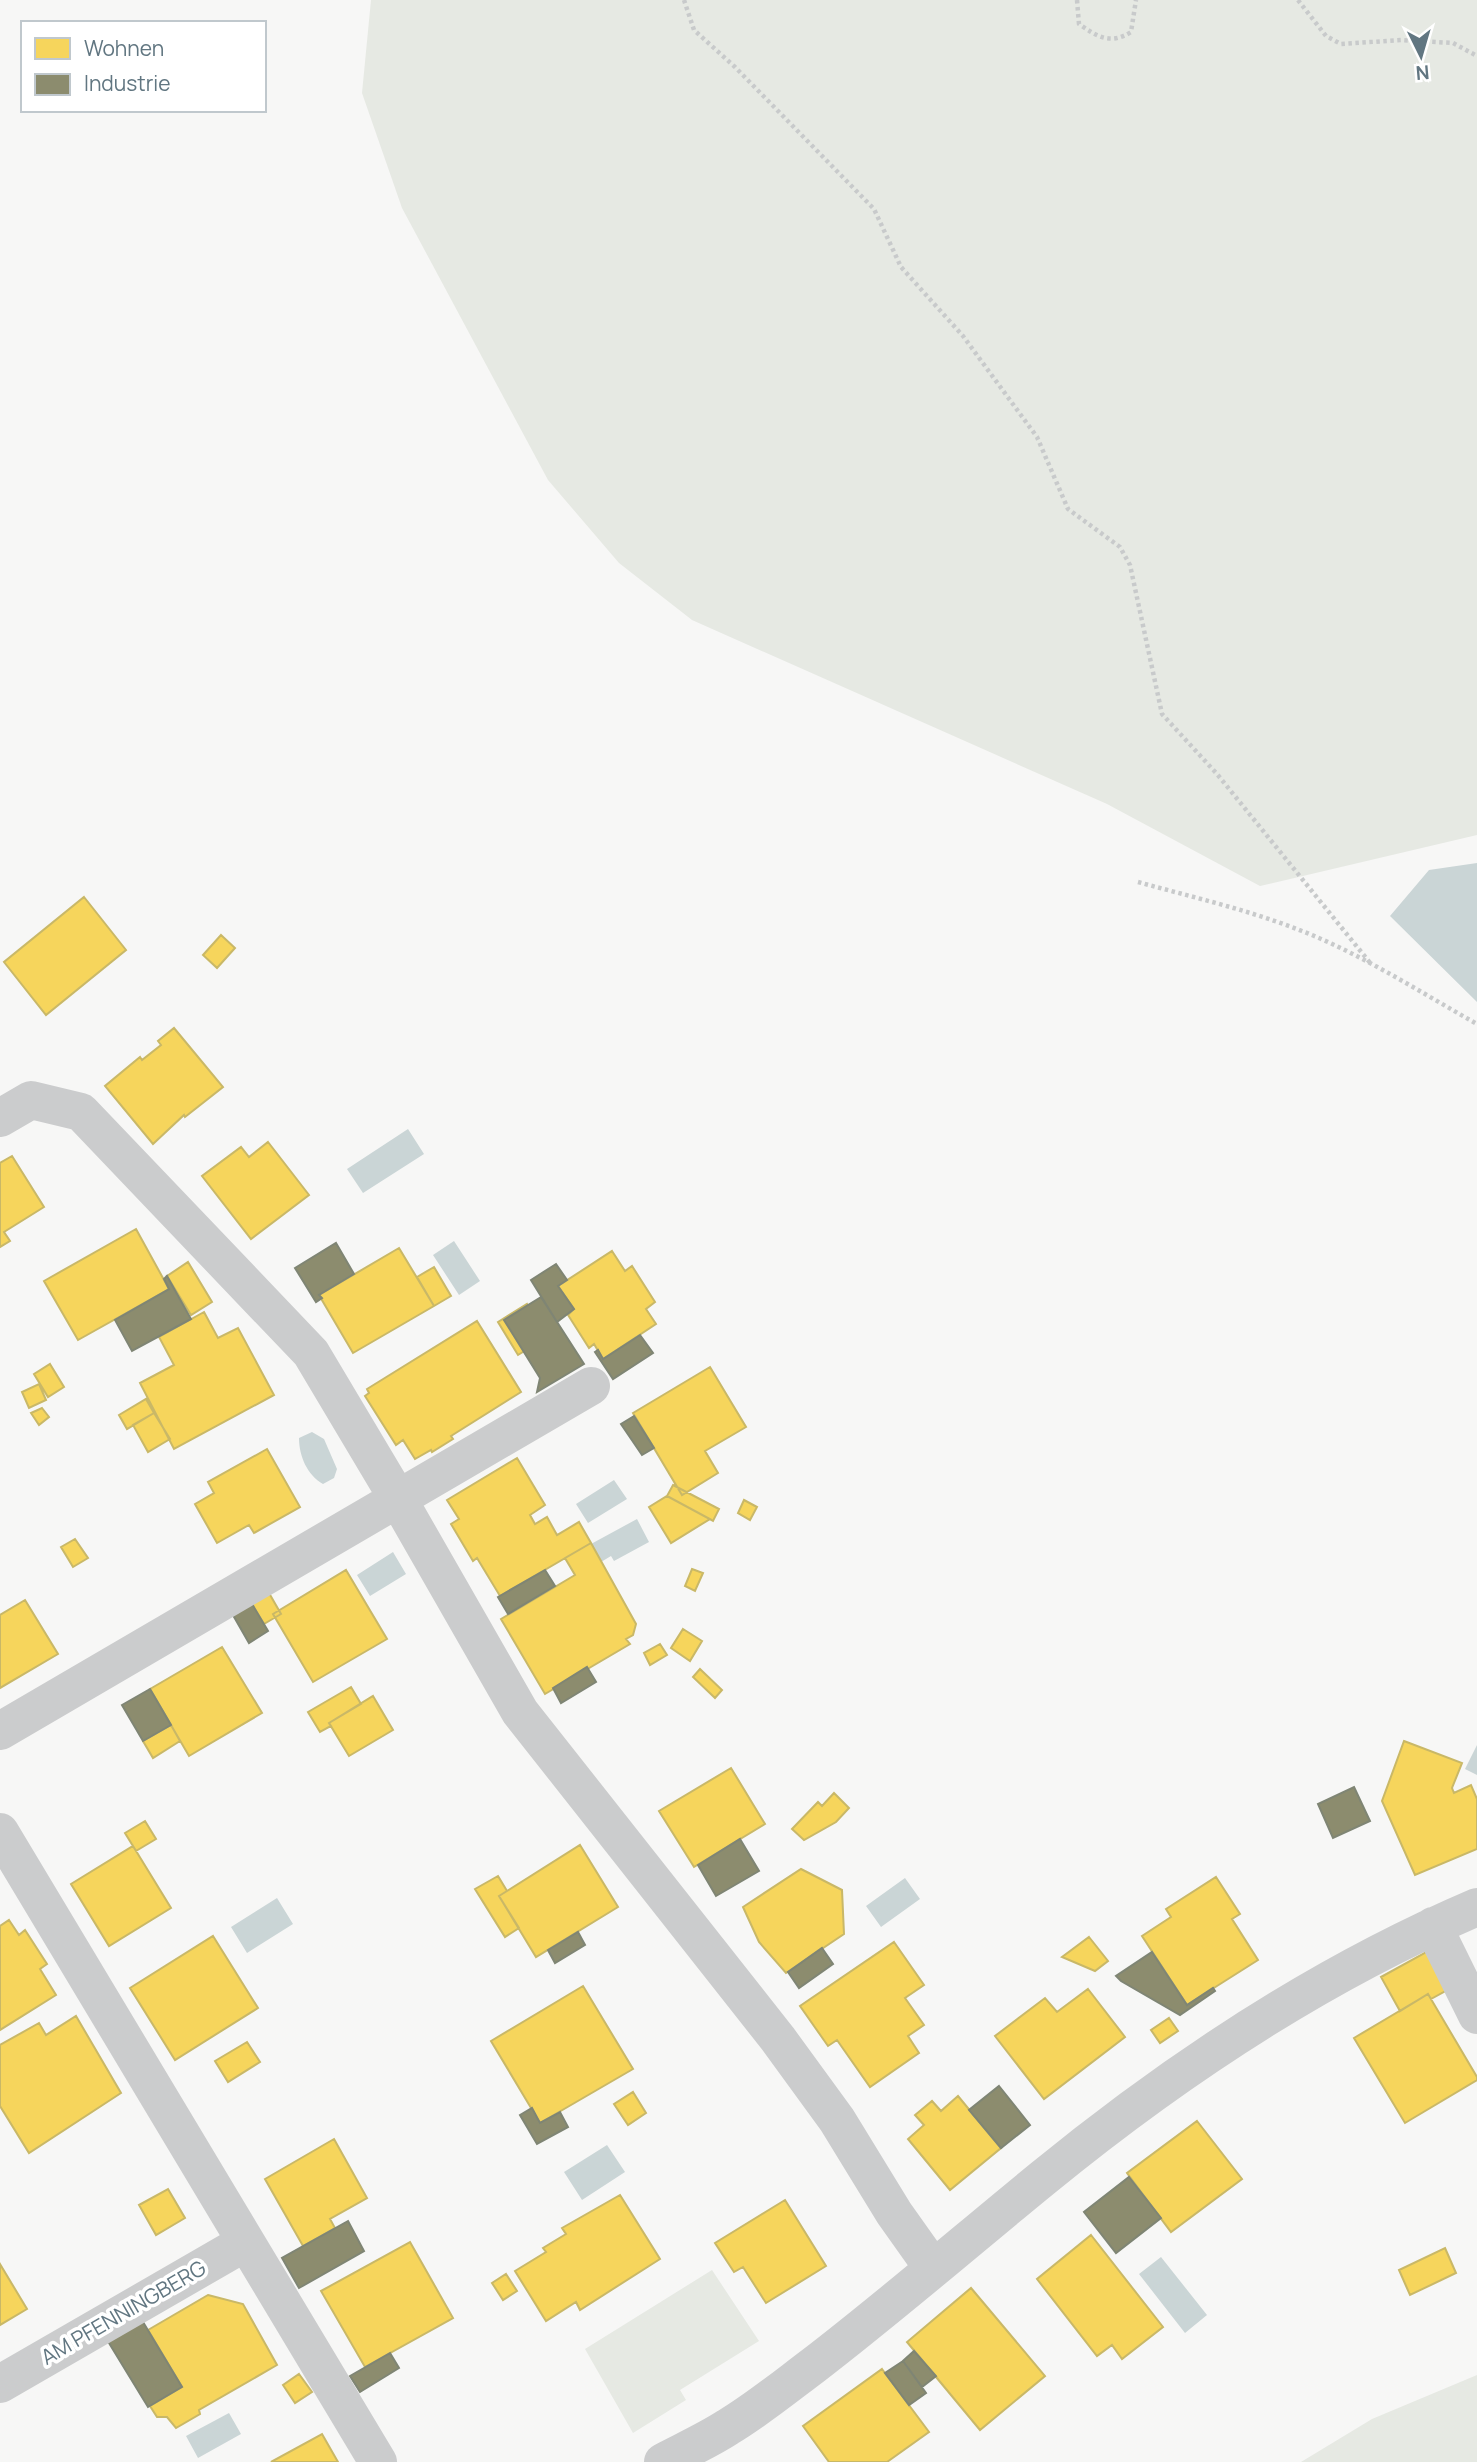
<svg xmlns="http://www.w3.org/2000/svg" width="1477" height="2462" font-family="Manrope,sans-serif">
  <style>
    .green { fill: #e6e9e3 }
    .water { fill: #cad5d6 }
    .homes { fill: #f6d55c; stroke: #c9b867; stroke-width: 2 }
    .industry { fill: #8c8c6e; stroke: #7f8574; stroke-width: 2 }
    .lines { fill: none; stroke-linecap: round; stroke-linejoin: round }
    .path { stroke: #c8cacb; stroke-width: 4.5; stroke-dasharray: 3.5 3.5; stroke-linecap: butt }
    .minor { stroke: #cbcccd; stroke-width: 38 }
    .labels { text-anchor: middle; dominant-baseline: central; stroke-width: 7; stroke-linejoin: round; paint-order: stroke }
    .street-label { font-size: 21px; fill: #617681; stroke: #fff }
  </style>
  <rect width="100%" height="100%" fill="#f7f7f6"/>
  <path class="green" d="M371,0h1106v835l-217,51 -153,-82 -415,-184 -73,-57 -71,-83 -146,-272 -40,-115z
    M712,2270l47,71 -79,49 6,10 -53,33 -48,-84z
    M1477,2375v87h-176l71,-43z"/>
  <path class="water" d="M1477,863v139l-87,-86 39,-46z
    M408,1129l16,25 -61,39 -16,-24z
    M454,1241l26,40 -21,14 -26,-40z
    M312,1432l12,7 13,30 -3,9 -11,6c-16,-9 -24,-28 -24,-46z
    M614,1480l13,19 -39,24 -12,-19z
    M637,1519l12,23 -35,19 -3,-5 -10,6 -10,-18z
    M393,1552l13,22 -36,22 -13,-21z
    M1477,1745v30l-12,-6z
    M905,1878l15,21 -39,28 -15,-21z
    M277,1898l16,26 -46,29 -16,-26z
    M607,2145l18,27 -43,28 -18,-28z
    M1161,2257l46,58 -22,18 -46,-59z
    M229,2413l12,21 -43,24 -12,-22z"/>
  <path class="homes" d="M84,897l42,53 -80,65 -42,-53z
    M221,935l14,13 -18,20 -14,-13z
    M174,1028l49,59 -38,30 -1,-2 -31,29 -48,-58 35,-29 2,3 19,-15 -3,-4z
    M268,1142l41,53 -58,44 -49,-63 39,-29 8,10z
    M12,1156l32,51 -40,25 6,9 -10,6v-84z
    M136,1229l33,60 -91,51 -34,-59z
    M399,1248l35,58 -81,47 -34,-58z
    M612,1251l13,20 7,-5 23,36 -9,7 10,15 -53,35 -9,-15 -5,4 -21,-33 6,-6 -16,-23z
    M188,1262l24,40 -21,13 -24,-39z
    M434,1267l17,29 -17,10 -17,-29z
    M527,1304l19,34 -28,17 -20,-33z
    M204,1312l14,26 20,-10 36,67 -100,54 -34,-66 34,-18 -15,-28z
    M477,1321l44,71 -70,44 2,3 -21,13 -1,-2 -16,9 -12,-19 -7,5 -31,-49 4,-3 -2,-4z
    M50,1364l14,23 -16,10 -14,-23z
    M710,1367l36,60 -41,24 13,22 -36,22 -49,-82z
    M39,1384l7,16 -17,8 -7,-16z
    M146,1399l8,14 -27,16 -8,-14z
    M42,1408l7,9 -10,8 -8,-12z
    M154,1413l16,26 -22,13 -15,-27z
    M267,1449l33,58 -46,26 -5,-8 -32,18 -22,-39 19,-11 -6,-11z
    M517,1458l28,47 -15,10 5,9 12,-7 10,18 22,-13 12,21 -91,53 -23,-38 -4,3 -22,-37 8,-5 -12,-19z
    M673,1485l46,24 -6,12 -46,-25z
    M667,1496l43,23 -39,24 -22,-36z
    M744,1500l13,7 -7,13 -12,-7z
    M75,1539l13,19 -15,9 -12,-20z
    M591,1543l45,81 -3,11 -7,4 4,5 -85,50 -44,-75 74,-44 -10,-17z
    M692,1569l11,4 -8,18 -10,-5z
    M346,1570l41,69 -74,43 -40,-68z
    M269,1593l12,21 -17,10 -12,-20z
    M25,1600l33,54 -58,34v-73z
    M683,1629l19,12 -12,20 -19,-13z
    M660,1644l7,11 -17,10 -6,-12z
    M222,1647l40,66 -73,43 -39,-67z
    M700,1669l22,21 -7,8 -22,-21z
    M351,1687l10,17 -32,19 2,3 -11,6 -12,-20z
    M373,1696l20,34 -44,26 -20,-33z
    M171,1725l9,16 -27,17 -10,-17z
    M1404,1741l58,22 -10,25 2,5 17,-8 6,14v50l-62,26 -33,-74z
    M731,1768l34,56 -71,43 -35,-56z
    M834,1793l15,15 -13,14 -32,18 -12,-11 26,-27 4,4z
    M145,1821l11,18 -20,12 -11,-18z
    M580,1845l38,62 -82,50 -37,-61z
    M133,1846l38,62 -62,38 -38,-62z
    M801,1869l41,21 2,44 -58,39 -27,-31 -16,-35z
    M498,1876l9,15 -8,5 20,32 -14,9 -30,-48z
    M1216,1877l24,37 -8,5 26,41 -71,45 -45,-69 29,-19 -5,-8z
    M9,1920l10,15 6,-5 22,34 -7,5 16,26 -56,35v-104z
    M213,1936l45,72 -83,52 -45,-72z
    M1089,1937l19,24 -13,10 -33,-14z
    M894,1942l30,43 -19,13 19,27 -16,11 11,17 -49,34 -33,-47 -9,6 -28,-40z
    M1428,1951l21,38 -18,10 -3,-5 -28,17 -19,-34z
    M583,1986l50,83 -93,54 -49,-82z
    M1088,1989l37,48 -81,62 -49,-63 50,-38 12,14z
    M1428,1994l49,83v3l-72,43 -51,-85z
    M76,2016l45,77 -92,60 -29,-47v-61l39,-22 7,12z
    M1169,2018l9,13 -18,12 -9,-13z
    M247,2042l13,20 -32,20 -13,-21z
    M633,2092l13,21 -18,12 -14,-21z
    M958,2096l43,52 -51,42 -42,-51 16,-14 -9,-10 17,-14 9,10z
    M1197,2121l45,58 -71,53 -44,-59z
    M334,2139l33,59 -37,21 5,9 -32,18 -38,-67z
    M168,2189l17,29 -29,17 -17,-30z
    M620,2195l40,64 -80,51 -4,-8 -30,19 -31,-50 31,-19 -3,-4 23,-14 -4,-6z
    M785,2200l41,66 -60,37 -23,-36 -9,5 -19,-29z
    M1091,2235l72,92 -41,32 -10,-14 -15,11 -60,-77z
    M410,2242l43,76 -88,49 -44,-76z
    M1445,2248l11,25 -46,22 -11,-25z
    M0,2264l27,45 -27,16z
    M506,2274l11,17 -14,9 -11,-17z
    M971,2288l74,88 -65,54 -73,-88z
    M208,2295l35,9 34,61 -78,45 1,4 -24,14 -9,-11h-10l-7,-11 32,-19 -34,-57z
    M882,2369l47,63 -42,30h-58l-26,-36z
    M299,2374l13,18 -17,11 -12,-18z
    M322,2434l16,28h-67z"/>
  <path class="industry" d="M336,1243l18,31 -35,21 3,3 -6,4 -21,-34z
    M556,1264l11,16 -9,6 16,23 -17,13 -26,-42z
    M167,1276l24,43 -59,32 -17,-31 54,-31 -5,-10z
    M541,1297l43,67 -47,28 3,-14 -36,-58z
    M640,1335l13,18 -40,26 -18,-27 3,-2 5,9z
    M634,1416l20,32 -12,7 -21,-31z
    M545,1570l10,16 -47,28 -10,-17z
    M252,1604l16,27 -19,12 -16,-28z
    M587,1667l9,15 -35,21 -8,-15z
    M150,1689l21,36 -28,16 -21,-36z
    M1354,1787l16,34 -37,17 -15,-34z
    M740,1839l19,32 -43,25 -18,-31z
    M578,1932l7,13 -30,18 -7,-13z
    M822,1948l11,16 -34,24 -11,-16z
    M1152,1952l35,53 26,-17 2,3 -35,24 -59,-34 -5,-5z
    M999,2086l31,39 -29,23 -32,-38z
    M532,2108l8,15 20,-11 8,15 -31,17 -17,-29z
    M1129,2177l32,41 -45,35 -32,-41z
    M348,2221l16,30 -65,37 -17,-30z
    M140,2317l42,70 -34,20 -42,-69z
    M914,2351l22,25 -14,11 -19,-26z
    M390,2353l9,15 -39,24 -10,-16z
    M903,2361l23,32 -17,12 -24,-32z"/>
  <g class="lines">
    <path class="path" d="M684,0l10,30 41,37 139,142 27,58 62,69 74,101 31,72 52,38 10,18 32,149 55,60 154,190
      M1077,0l2,24c19,13 31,21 52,8l5,-32
      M1298,0l28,36 15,8 60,-4 52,3 24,13
      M1138,882c54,15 111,28 164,49 61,24 118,61 175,93"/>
    <path class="minor" d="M0,1118l31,-18 50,12 230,241 87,146 122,213 258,327 59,81 57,93 39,55
      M0,1731l591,-345
      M0,1832l378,630
      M1433,1926l44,89
      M0,2384l246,-142
      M663,2462c21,-11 45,-22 65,-35 30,-18 58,-41 86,-62 78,-60 153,-125 229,-187 132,-108 277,-204 434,-271"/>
  </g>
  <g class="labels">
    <g class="street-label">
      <text transform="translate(123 2312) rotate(-30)">AM PFENNINGBERG</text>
    </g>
  </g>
  <rect x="21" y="21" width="245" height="91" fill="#ffffff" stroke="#c0c8cd" stroke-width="2"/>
  <rect x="35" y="38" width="35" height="21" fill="#f6d55c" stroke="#c0c8cd" stroke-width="2"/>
  <text x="84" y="56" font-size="21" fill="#617681">Wohnen</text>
  <rect x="35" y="74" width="35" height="21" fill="#8c8c6e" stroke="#c0c8cd" stroke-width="2"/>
  <text x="84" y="91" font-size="21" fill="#617681">Industrie</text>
  <g transform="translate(1421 56) rotate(175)" stroke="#ffffff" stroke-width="5" paint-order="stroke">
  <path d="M0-5L12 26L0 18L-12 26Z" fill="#617681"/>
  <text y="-10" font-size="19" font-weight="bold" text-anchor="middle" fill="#617681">N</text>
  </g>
</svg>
